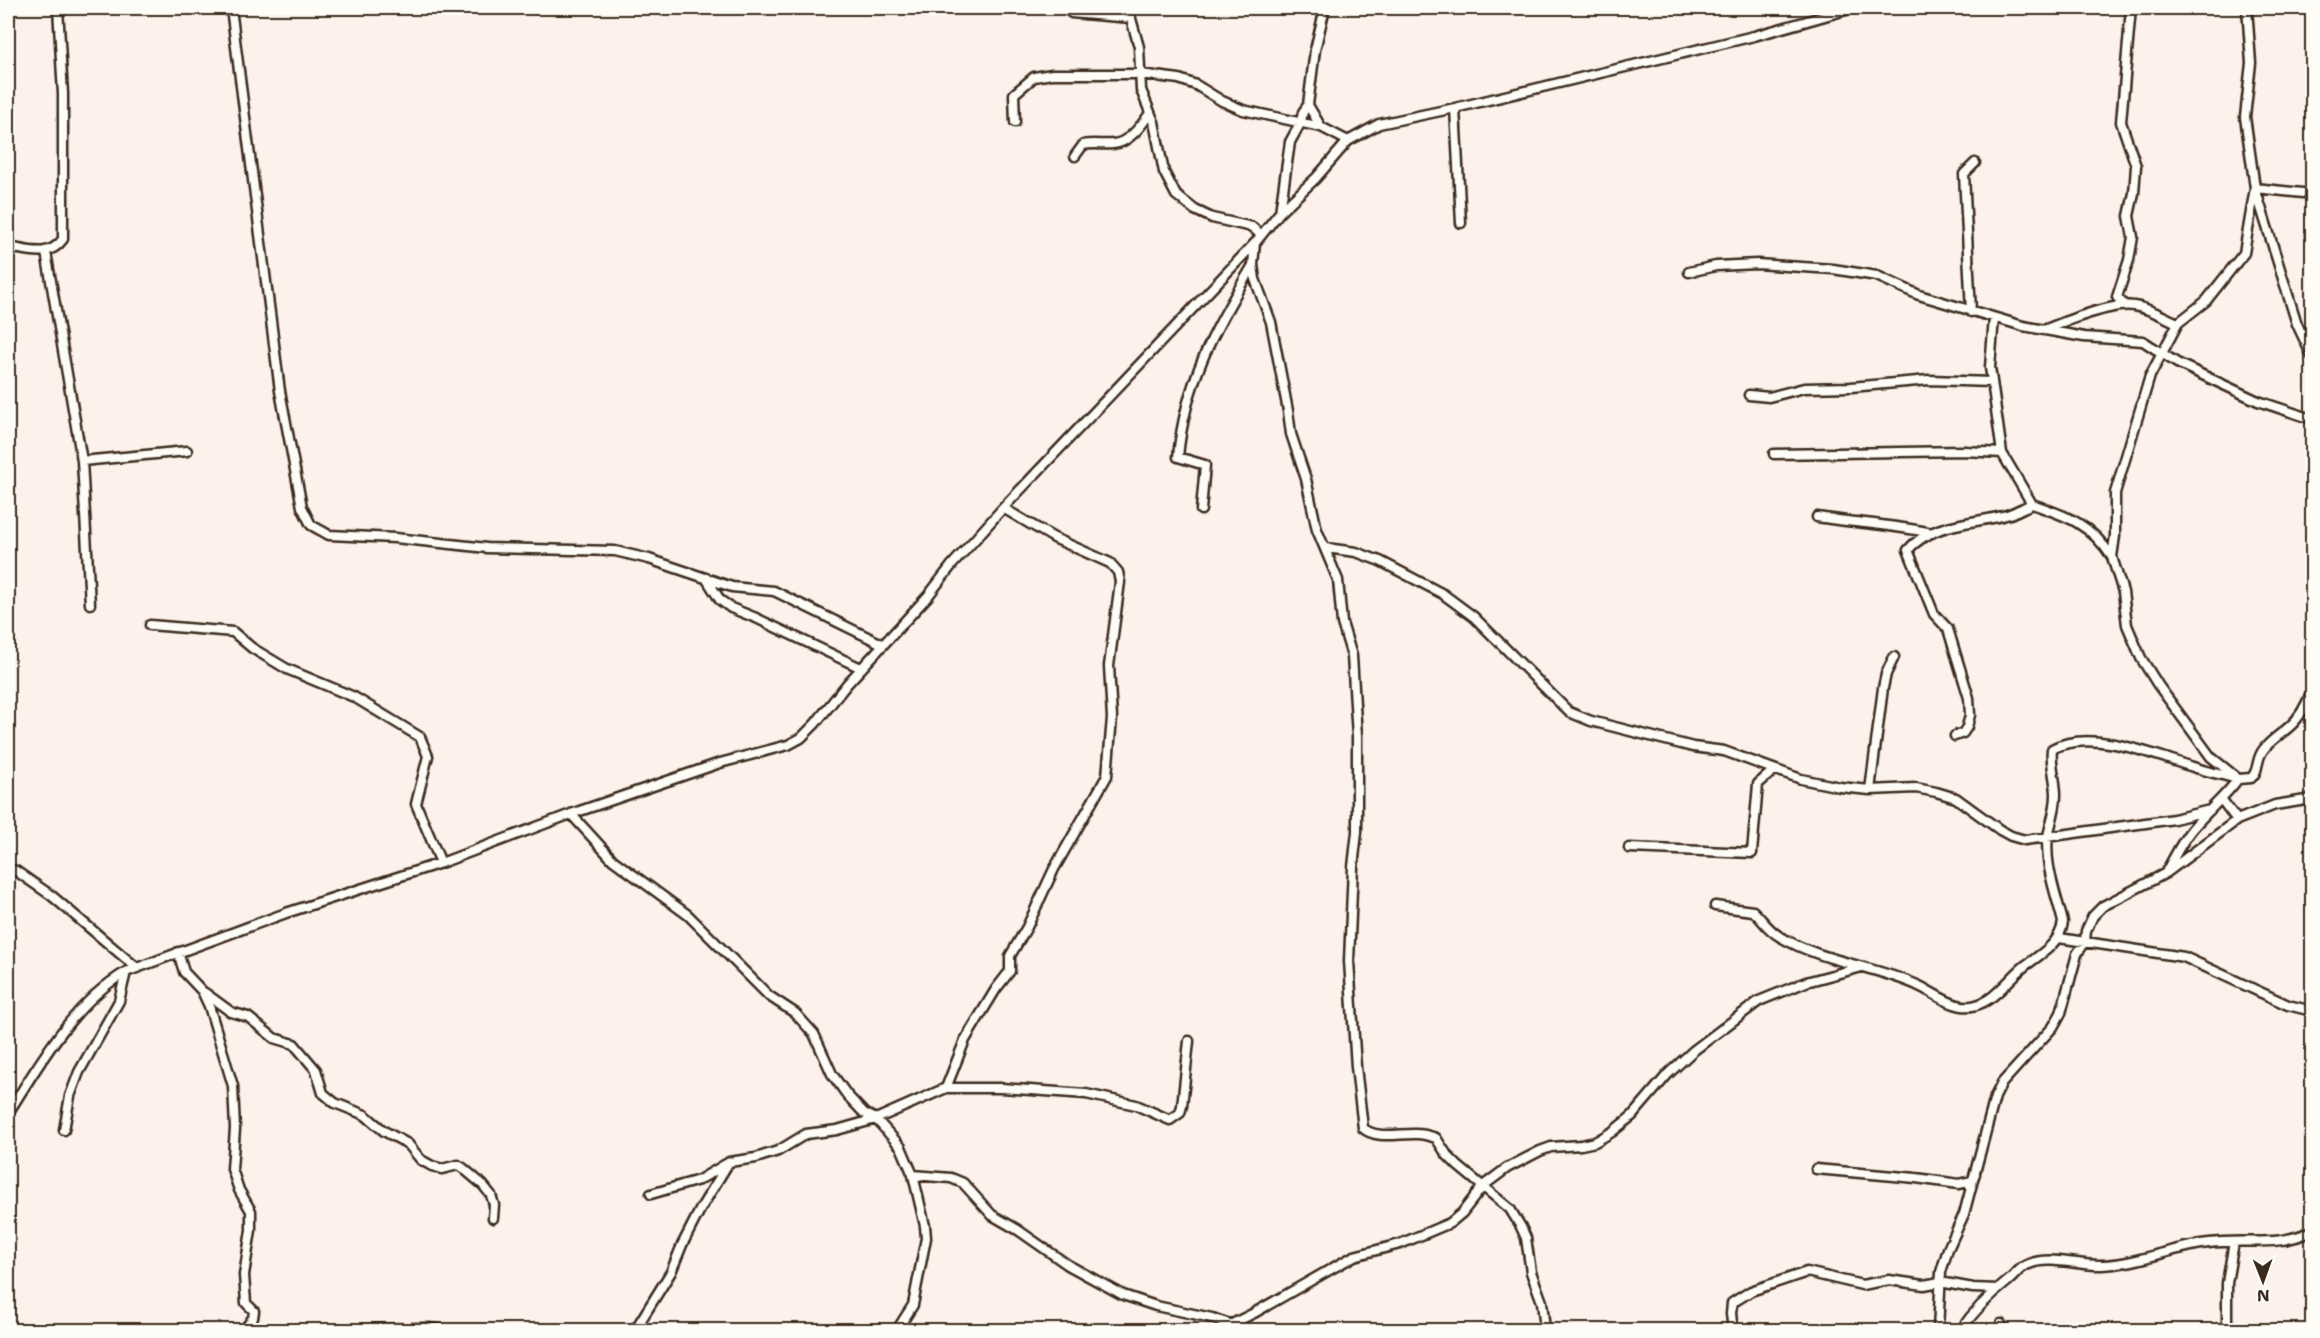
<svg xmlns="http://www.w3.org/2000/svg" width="2320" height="1338" font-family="'Shantell Sans',sans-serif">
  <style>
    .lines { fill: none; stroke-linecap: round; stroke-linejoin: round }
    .minor-casing { stroke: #3b2a1e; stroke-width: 13 }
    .minor { stroke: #fdfcf7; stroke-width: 8 }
  </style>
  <rect width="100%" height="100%" fill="#fcf2eb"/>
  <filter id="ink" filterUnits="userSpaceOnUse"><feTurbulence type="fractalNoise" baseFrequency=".0167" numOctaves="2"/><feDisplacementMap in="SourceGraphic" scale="12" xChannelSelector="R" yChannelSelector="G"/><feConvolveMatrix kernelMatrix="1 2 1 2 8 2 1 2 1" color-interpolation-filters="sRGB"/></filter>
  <g filter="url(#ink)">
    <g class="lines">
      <defs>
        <path id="minor" d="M231,8l49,383 22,116 9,18 18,10 66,3 92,10 128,3 34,8 83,28 42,4 108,53
          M1068,8l3,5 60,5
          M1128,8l11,39 2,43 13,32 10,50 12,23 19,15 17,8 40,9 9,8
          M2247,8l4,55 -6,54 10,71 42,136 15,32
          M1308,105l13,22
          M1455,108l6,115
          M1015,122l-1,-28 20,-17 18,-3h88l39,5 17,6 26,16 21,9 78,17 27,14
          M1075,156l8,-11c10,-2 19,0 30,-1 16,-1 29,-19 37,-31
          M1280,212l10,-70 11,-20 2,-10 5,-7 7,-55 10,-42
          M8,247c20,3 41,12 55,-8v-145l-5,-86
          M46,252l36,209 8,143
          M1253,265l2,-22
          M1689,272l27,-6 41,-2 76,5 44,7 42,19 104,31 61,11 59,4 34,22 81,38 54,18
          M2124,305l-7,-8 12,-37 4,-23 -4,-21 5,-23 2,-27 -15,-44 10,-114
          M1971,312l-7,-138 11,-11
          M1994,318l-4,49 12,86 30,51
          M2044,330c19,-8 70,-28 90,-24 15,2 30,11 44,17
          M1749,395l20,2 35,-9 47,-1 78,-7 63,2
          M1774,454l190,-3 38,2
          M82,461l105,-10
          M1201,510l4,-45 -27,-8c7,-75 37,-129 75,-192l2,14 16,43 17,89 3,23 15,45 11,51 21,50 4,43 10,33 5,81v95l-4,35 -4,94 7,106 7,61c13,12 37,5 54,6 6,0 13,2 19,4l11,17 11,11 52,43 11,18 5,11 5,34 11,30 3,28
          M1817,517c39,6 77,8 115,16
          M1326,548l30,4 24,9 63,33 31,23 95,95 22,9 102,26 31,4 77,28 39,8 30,3 46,-2 20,4 20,6 44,32 11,6 14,4 149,-21 36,-9
          M706,578l14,22 11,8 25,10 105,50
          M150,625l83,7 19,16 35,21 67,28 66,40 8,19 -12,48 25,59
          M1955,736l8,-3 4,-6 3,-12 -1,-17 -21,-69 -14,-15 -26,-64c25,-29 68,-26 102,-36 7,-3 15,-7 22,-10 35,12 59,20 80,53
          M2236,777l-25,-20 -53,-72 -17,-27 -14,-33 -4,-33 -11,-35 3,-21v-43l35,-117 28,-53 28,-22 38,-48 11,-65 57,6
          M1870,790l13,-102 3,-14 8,-17
          M2222,800l15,20
          M571,814l42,46 75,55 81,81 26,17 19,21 18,40 15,21 17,18 12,6 25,28 12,28 12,51 1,12 -13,67 -16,25
          M1629,848l123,5 6,-69 16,-14
          M8,868l8,3 36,25 85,72
          M2167,870c8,-14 15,-29 25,-41 15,-18 32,-31 46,-50
          M1715,906l38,5c9,8 15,19 26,25 43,26 93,29 138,49 16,7 36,24 55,21 23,-4 37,-28 54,-41 16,-11 35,-23 37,-43 -7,-28 -19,-58 -15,-86 3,-14 8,-27 8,-41 0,-16 -6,-30 -4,-46 39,-21 102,6 141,18 15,5 30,8 45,12l13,-1c9,-7 4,-19 13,-29 7,-9 17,-15 25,-22 12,-10 18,-23 23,-37
          M2059,938l125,19 104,48 24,6
          M178,952l6,20 18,19 7,15 24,80 2,43 -3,40 7,21 12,21v19l-7,45 2,28 8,8 -1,7 -9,12
          M205,993l26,19 17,5 26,21 20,6 22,26 7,23 12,10 30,12 19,16 24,13 13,16 11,6 10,3 16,-4 5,3 20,17 8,10 3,10 -1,13
          M946,1088l19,-48 31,-51 14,-18v-15l17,-29 27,-58 53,-93 5,-58 -3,-52 11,-84 -2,-10 -8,-9 -56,-25 -51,-30
          M8,1113c32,-50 65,-110 118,-141l160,-59 155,-50 130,-49 149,-51 68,-18 13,-7 14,-14 32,-40 81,-88 24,-31 51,-57 252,-265 25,-31 36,-34 32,-37 31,-17 76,-16 299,-72 99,-28
          M64,1130l6,-34 9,-24 40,-71 7,-29
          M1816,1169l100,9 43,6 13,-3 3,-7
          M913,1175l38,3 12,5 29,32 26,15 50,35 55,30 33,11 56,12 35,12
          M651,1194l48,-14 27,-16
          M346,1330l81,-2 16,2
          M635,1330l36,-58 11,-27 19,-37 28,-46 27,-4 22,-7 28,-17 31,-4 39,-11 70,-31h56l84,6 50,11 34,15 10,-7 2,-7 7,-65
          M1220,1330l34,-17 100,-57 46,-12 50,-21 12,-10 21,-27 24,-18 33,-17 11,-4 30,-2 14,-3 17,-10 20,-16 36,-42 25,-23 66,-50 47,-19 56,-15
          M1733,1330l-2,-16 1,-11 19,-12 56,-19 55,13 27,-5 35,5 16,-3 33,6 25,1
          M1938,1330l3,-58 7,-23 16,-35 31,-117 7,-14 51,-56 8,-14 16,-59 8,-12 1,-11 7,-15 10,-10 63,-33 71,-53 38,-15 37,-6
          M1961,1330c13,-20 28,-34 47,-49 8,-6 11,-14 21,-17 21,-9 50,2 73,1 36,-1 71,-18 107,-22 37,-5 67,5 103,-12
          M2001,1330v-6
          M2227,1330v-47l7,-41"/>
      </defs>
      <use href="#minor" class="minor-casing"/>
      <use href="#minor" class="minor"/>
    </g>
  </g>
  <rect width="2320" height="1338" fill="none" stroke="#fdfcf7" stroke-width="30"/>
  <rect x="15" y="15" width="2290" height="1308" fill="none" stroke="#3b2a1e" stroke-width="2" filter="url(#ink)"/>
  <g transform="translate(2263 1281) rotate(179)" stroke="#fdfcf7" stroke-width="4.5" paint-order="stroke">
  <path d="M0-4.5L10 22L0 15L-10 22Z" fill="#3b2a1e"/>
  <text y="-9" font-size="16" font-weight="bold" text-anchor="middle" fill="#3b2a1e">N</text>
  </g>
</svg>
